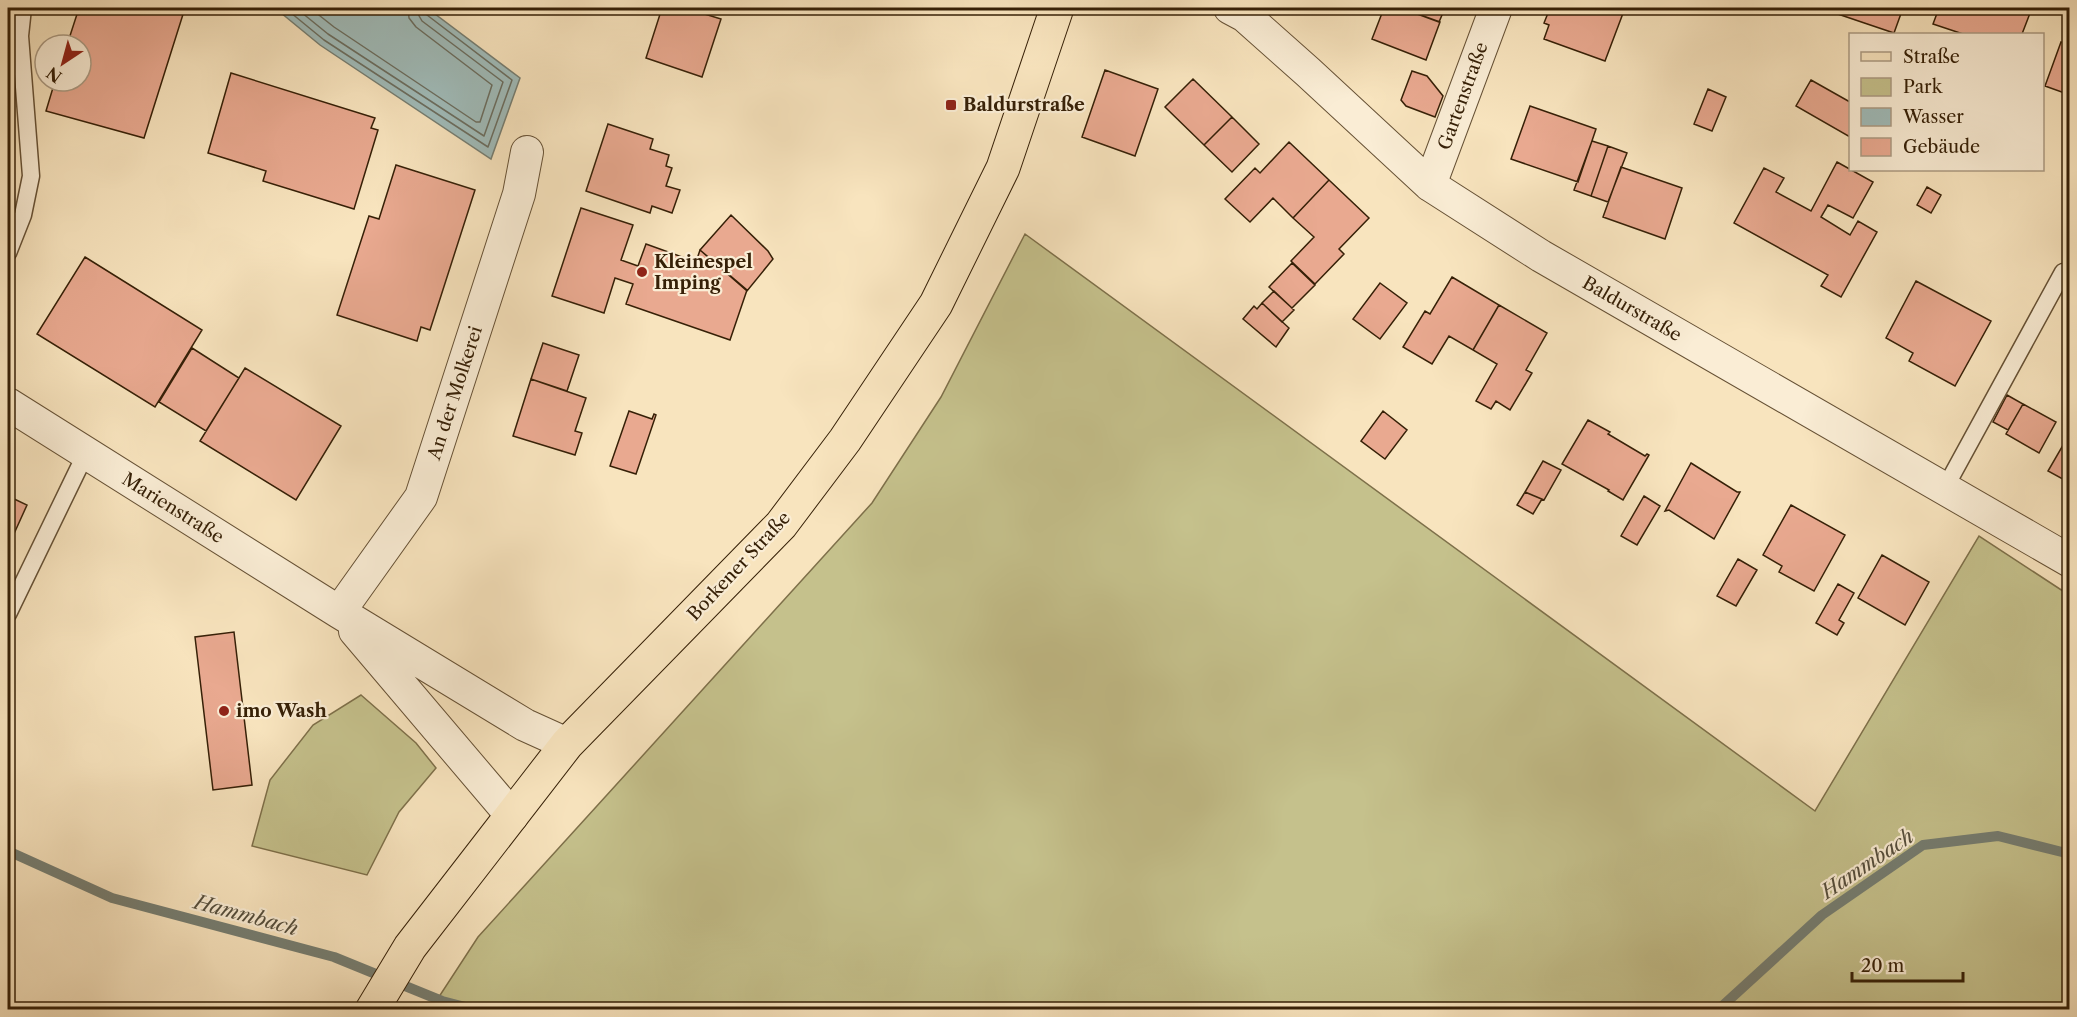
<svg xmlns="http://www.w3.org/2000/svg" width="2077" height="1017" font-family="'Libre Caslon Text',serif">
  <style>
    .green { fill: #c5c18c; stroke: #7e704a; stroke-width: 1.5 }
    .water { fill: #a0bcba; stroke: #767e72; stroke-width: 1.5 }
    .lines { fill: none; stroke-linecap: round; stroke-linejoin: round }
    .shore { stroke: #6b6e60; stroke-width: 1.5 }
    .stream { stroke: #767e72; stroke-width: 10 }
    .building { fill: #e9a990; stroke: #362007; stroke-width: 1.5 }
    .service-casing { stroke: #665135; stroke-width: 19 }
    .minor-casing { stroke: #665135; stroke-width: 34 }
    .primary-casing { stroke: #362007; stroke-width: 35 }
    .service { stroke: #faedd5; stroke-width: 16 }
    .minor { stroke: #faedd5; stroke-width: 32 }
    .primary { stroke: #f8e4be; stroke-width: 33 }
    .poi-dot { fill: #8f2418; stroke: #faedd5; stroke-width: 2 }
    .labels { text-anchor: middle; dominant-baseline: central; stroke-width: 4.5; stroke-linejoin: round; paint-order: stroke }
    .street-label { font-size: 18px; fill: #362007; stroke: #faedd5 }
    .poi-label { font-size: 18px; font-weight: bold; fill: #362007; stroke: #faedd5; text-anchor: start }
    .water-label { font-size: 20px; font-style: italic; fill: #564f3d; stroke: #faedd5 }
  </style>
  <rect width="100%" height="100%" fill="#f8e4be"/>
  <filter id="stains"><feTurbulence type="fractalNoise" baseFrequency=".00333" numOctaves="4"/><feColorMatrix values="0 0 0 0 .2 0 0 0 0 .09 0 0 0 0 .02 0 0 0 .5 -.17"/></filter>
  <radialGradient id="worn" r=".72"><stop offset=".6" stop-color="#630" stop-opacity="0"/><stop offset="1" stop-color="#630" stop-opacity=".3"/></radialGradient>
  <path class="green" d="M1025,234l790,577 164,-275 90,59v414h-1638l47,-72 394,-434 69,-106z
    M361,695l55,48 20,25 -37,44 -32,63 -115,-29 18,-66 43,-55z"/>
  <path class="water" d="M275,8h152l93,70 -29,81 -171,-114z"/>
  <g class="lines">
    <path class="shore" d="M285,8l39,32 164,107 24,-67 -85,-65 -3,-7
      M296,8l32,26 156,102 19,-54 -81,-61 -4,-7 -1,-6
      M310,8l24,19 142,95h4l12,-37 -76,-58 -7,-9 -1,-10"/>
    <path class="stream" d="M8,851l104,47 222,59 108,44 35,9
      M1718,1010l104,-95 101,-70 75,-9 72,18"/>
  </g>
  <path class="building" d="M79,8h106l-41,130 -98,-27 9,-30h26v-36h-14z
    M662,8h23l36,11 -19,58 -56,-19z
    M1384,8h17l39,14 -14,38 -54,-21z
    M1401,8h44l-6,14z
    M1550,8h75l-20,53 -61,-22 5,-14 -5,-2z
    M1820,8h83l-9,25z
    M1939,8h93l-10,26h-59l-30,-10z
    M2061,42l8,3 1,-2v52l-25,-9z
    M1105,70l53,19 -23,67 -53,-19z
    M1412,71l15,5 16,20 -8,21 -29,-11 -5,-6z
    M231,73l144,45 -4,10 7,2 -24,79 -91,-28 3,-10 -58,-18z
    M1193,79l39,38 -28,28 -39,-38z
    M1811,80l39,22v35l-54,-31z
    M1708,89l18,8 -14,34 -18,-7z
    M1530,106l66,23 -18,53 -67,-23z
    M1232,117l27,27 -27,28 -28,-27z
    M608,124l45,15 -3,10 19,6 -3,11 6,2 -6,18 14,4 -8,23 -20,-7 -2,7 -64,-22z
    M1592,141l16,5 -17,50 -17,-6z
    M1289,142l40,38 -36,38 -20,-20 -23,24 -25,-23 30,-31 5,5z
    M1608,146l19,7 -19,49 -17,-6z
    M1837,162l36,20 -20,36 -25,-13 -7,12 29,18 8,-14 19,11 -36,65 -20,-11 7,-11 -94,-52 30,-55 20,10 -8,14 35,19z
    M396,165l79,25 -45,140 -9,-3 -4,14 -80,-26 32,-99 10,3z
    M1621,167l61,21 -17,51 -62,-22z
    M1329,180l40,38 -30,31 5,5 -29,30 -24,-23 23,-24 -21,-19z
    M1927,187l14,8 -10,18 -14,-8z
    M581,208l52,17 -12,35 17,6 8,-22 50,18 4,-12 47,40 -17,50 -104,-36 7,-20 -18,-6 -11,35 -52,-17z
    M731,215l37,36 5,8 -26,32 -47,-41z
    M85,257l117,73 -47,77 -118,-73z
    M1292,263l23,22 -23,23 -23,-21z
    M1452,277l47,28 -26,45 -24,-14 -17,28 -29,-17 22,-36 5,3z
    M1916,281l75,40 -36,65 -46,-25 4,-8 -27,-15z
    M1380,283l27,20 -27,36 -27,-20z
    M1274,291l20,19 -12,12 -20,-19z
    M1262,303l27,25 -13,19 -33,-28 11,-13 3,3z
    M1499,305l48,28 -21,37 6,3 -22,37 -14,-9 -5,8 -15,-8 21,-37 -24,-14z
    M543,343l36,12 -12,36 -36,-12z
    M192,348l47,30 -33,53 -47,-29z
    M245,368l96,58 -45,74 -96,-59z
    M531,379l55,19 -11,33 7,2 -7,22 -62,-19z
    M2007,395l16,9 -15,26 -15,-8z
    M2023,404l33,18 -17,31 -33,-19z
    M629,411l23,8 2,-5 2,1 -20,59 -26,-8z
    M1383,411l24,19 -22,29 -24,-18z
    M1588,420l22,12 -2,2 37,22 2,-2 2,1 -26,45 -15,-9 1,-1 -47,-26z
    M2070,433v50l-22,-12z
    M1543,461l18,9 -17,30 -19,-8z
    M1691,463l46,29h3l-26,47 -45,-29 -4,1z
    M1525,492l17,7 -9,15 -16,-9z
    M8,496l19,9 -19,42z
    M1644,496l16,10 -23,39 -16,-9z
    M1791,505l54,30 -31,56 -35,-19 3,-6 -19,-11z
    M1882,555l47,27 -24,43 -47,-27z
    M1738,559l19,11 -21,36 -19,-10z
    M1838,584l16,9 -15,27 5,3 -7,12 -21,-12z
    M234,632l18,153 -39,5 -18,-153z"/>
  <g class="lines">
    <defs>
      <path id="service" d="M8,253l15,-38 8,-39 -11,-140 3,-28
        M1945,488l118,-216
        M8,614l78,-161"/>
      <path id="minor" d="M1230,8l15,8 63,56 122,113 111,71 529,305
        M1430,185l66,-177
        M8,404l331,208 186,113 42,19
        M339,612l82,-115 98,-303 8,-42
        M355,631l157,185"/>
      <path id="primary" d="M372,1010l38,-63 157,-203 214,-219 64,-85 91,-136 67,-136 54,-160"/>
    </defs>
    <use href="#service" class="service-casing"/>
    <use href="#minor" class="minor-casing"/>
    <use href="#primary" class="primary-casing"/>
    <use href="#service" class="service"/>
    <use href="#minor" class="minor"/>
    <use href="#primary" class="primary"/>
  </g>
  <g class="poi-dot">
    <rect x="945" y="99" width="12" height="12" rx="3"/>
    <circle cx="642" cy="272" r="6"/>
    <circle cx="224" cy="711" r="6"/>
  </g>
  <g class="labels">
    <g class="street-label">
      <text transform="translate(1463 96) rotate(-70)">Gartenstraße</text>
      <text transform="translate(1632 309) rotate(30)">Baldurstraße</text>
      <text transform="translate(455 393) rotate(-72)">An der Molkerei</text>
      <text transform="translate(173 508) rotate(32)">Marienstraße</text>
      <text transform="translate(739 566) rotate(-47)">Borkener Straße</text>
    </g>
    <g class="poi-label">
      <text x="963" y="105">Baldurstraße</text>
      <text x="654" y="262">Kleinespel<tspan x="654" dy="21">Imping</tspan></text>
      <text x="236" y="711">imo Wash</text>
    </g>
    <g class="water-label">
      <text transform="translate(1867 864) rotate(-34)">Hammbach</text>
      <text transform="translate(246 915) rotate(15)">Hammbach</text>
    </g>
  </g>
  <rect width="2077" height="1017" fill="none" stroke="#f8e4be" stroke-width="30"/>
  <rect x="9" y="9" width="2059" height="999" fill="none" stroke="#362007" stroke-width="3"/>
  <rect x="15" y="15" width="2047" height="987" fill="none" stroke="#362007" stroke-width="1.5"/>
  <rect x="1849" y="33" width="195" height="138" fill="#faedd5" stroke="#ac9b83" stroke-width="1.5"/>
  <rect x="1861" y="52" width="30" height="9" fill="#f8e4be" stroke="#ac9b83" stroke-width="1.5"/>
  <text x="1903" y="63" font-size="18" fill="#362007">Straße</text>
  <rect x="1861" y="78" width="30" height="18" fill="#c5c18c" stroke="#ac9b83" stroke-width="1.5"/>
  <text x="1903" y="93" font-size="18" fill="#362007">Park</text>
  <rect x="1861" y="108" width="30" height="18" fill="#a0bcba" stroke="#ac9b83" stroke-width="1.5"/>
  <text x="1903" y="123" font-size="18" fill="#362007">Wasser</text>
  <rect x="1861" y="138" width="30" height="18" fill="#e9a990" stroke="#ac9b83" stroke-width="1.5"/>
  <text x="1903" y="153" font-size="18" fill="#362007">Gebäude</text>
  <g transform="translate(63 63) rotate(216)"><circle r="28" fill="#faedd5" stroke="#ac9b83" stroke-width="1.5"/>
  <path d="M0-4.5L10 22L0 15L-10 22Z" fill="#8f2418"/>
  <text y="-9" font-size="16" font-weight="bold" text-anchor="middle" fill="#362007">N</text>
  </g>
  <path d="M1852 972v9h111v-9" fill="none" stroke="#362007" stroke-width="3"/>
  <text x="1861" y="972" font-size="18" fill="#362007" stroke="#faedd5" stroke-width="4.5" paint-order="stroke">20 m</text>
  <rect width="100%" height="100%" filter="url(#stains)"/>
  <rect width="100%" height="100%" fill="url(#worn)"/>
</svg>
